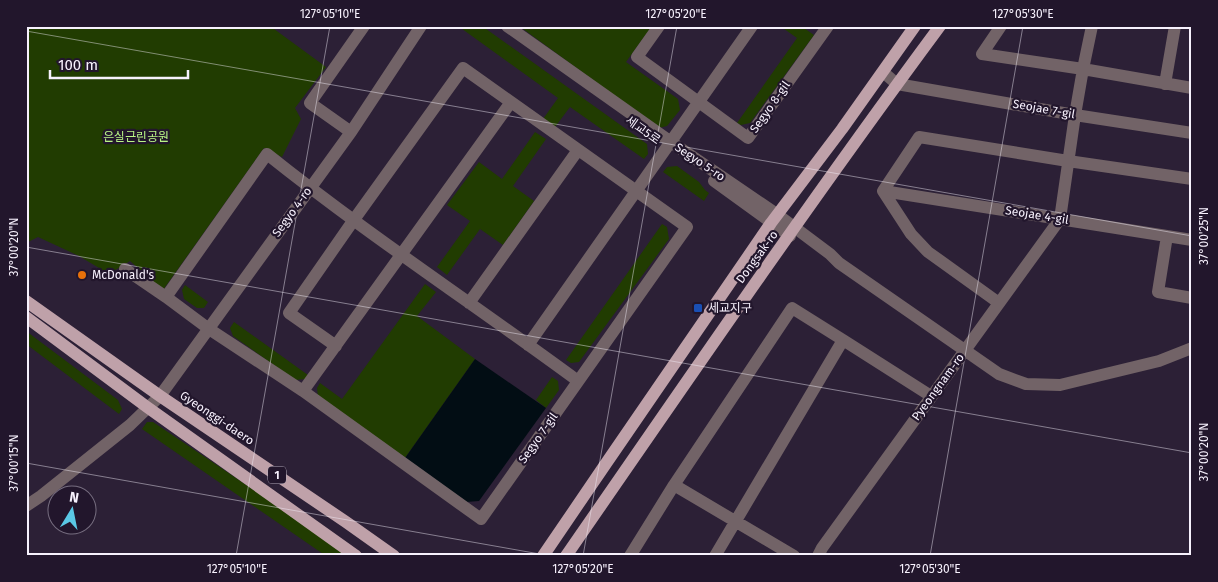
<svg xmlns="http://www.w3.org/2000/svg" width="1218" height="582" font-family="'Fira Sans','Noto Sans KR',sans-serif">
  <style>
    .green { fill: #213c01 }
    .water { fill: #020d14 }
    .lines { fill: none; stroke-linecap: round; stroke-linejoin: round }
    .minor { stroke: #726367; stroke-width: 12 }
    .major { stroke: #bfa1a9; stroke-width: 12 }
    .ticks { fill: none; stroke: #f7f1fd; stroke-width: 1; stroke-opacity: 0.45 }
    .food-dot { fill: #e8710a; stroke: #22162c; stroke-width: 2 }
    .transit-dot { fill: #1a4fb4; stroke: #22162c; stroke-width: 2 }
    .labels { text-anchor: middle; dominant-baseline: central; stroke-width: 4.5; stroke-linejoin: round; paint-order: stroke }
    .shield { fill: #22162c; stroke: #b7afbe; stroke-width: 1 }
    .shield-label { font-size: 11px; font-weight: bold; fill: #f7f1fd }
    .street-label { font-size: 12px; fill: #f7f1fd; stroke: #22162c }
    .park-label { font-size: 12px; fill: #b9f586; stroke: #22162c }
    .poi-label { font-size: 12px; fill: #f7f1fd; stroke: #22162c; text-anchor: start }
    .neatline { fill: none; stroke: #f7f1fd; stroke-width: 2 }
    .ticks-label { font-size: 12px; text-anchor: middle; fill: #f7f1fd }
  </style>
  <rect width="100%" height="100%" fill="#2c2036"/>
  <path class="green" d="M26,26h244l56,41 -31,41 6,11 -19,38 -18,-9 -101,142 -33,-29 -21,13 -30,-18 -41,-19 -12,6z
    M458,26h24l165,118 1,10 -4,5 -74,-52 -15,20 -12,-8 15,-21z
    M519,26h133l-26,36 52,37 2,11 -13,16 -8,2z
    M780,26h21l13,9 -64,88 -9,2 -4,-2 60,-85z
    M535,132l11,7 -33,47 21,15 -31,44 -23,-16 -33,46 -10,-8 33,-46 -23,-16 32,-43 23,17z
    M677,166l22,16 6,8 4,3 -5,8 -41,-29 4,-5z
    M662,224l5,3 2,12 -90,123 -8,1 -5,-3z
    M425,284l11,8 -19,24 58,43 -70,99 -87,-62 -1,-8 3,-5 22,16z
    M185,285l23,17 -4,6h-7l-13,-9 -2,-9z
    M234,322l74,53 -3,4 -10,1 -62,-44 -3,-8z
    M26,331l92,69 4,9 -3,5 -93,-70z
    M552,377l6,4 1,9 -13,18 -10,-8z
    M147,422h6l138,93 56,41h-21l-184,-127z"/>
  <path class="water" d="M475,359l71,49 -67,93 -13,1 -61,-44z"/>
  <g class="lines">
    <path class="minor" d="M507,26l164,116 107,73 52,39 9,9 160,111 27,10 34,1 99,-24 33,-13
      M659,26l-22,31 111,81 80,-112
      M1001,26l-19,28 101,15 109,19
      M883,72l14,12 178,31 117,18
      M1165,84l10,-58
      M351,132l-41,-29 54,-77
      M714,181l76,55
      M883,191l36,-54 149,24 124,18
      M883,191l309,49
      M883,191l28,43 17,18 71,51
      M1167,236l-9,56 34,6
      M125,269l41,28
      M469,303l109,-153
      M843,340l88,56
      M528,345l224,-319
      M336,346l-47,-33 64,-92 110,-153 224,159 -206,292 -178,-128 -94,-62 -43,-32 101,-143c100,80 208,151 311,227
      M303,391l208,-289
      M674,485l118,-177 51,32 -128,216
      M26,506l15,-10 89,-71 30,-29 191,-264 70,-106
      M630,556l44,-71 120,71
      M818,556l4,-8 238,-329 15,-104 8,-46 9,-43"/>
    <path class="major" d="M26,301l134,95 186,126 48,34
      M26,317l121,90 209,149
      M543,556l64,-94 164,-239 71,-94 73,-103
      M566,556c123,-178 245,-356 374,-530"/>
  </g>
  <path class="ticks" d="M26,31l1166,205M26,247l1166,206M26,463l525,93M236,556l94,-530M583,556l94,-530M930,556l93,-530"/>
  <circle class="food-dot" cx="82" cy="275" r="5"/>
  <rect class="transit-dot" x="693" y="303" width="10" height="10" rx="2.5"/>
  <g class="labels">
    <rect class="shield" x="268" y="466.5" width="18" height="17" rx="4"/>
    <g class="shield-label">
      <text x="277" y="475">1</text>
    </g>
    <g class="street-label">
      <text transform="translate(770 107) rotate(-55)">Segyo 8-gil</text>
      <text transform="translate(1044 109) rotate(10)">Seojae 7-gil</text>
      <text transform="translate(643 130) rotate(35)">세교5로</text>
      <text transform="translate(700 162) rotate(34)">Segyo 5-ro</text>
      <text transform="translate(292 212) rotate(-54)">Segyo 4-ro</text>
      <text transform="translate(1037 215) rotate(9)">Seojae 4-gil</text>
      <text transform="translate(757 257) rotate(-54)">Dongsak-ro</text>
      <text transform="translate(938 387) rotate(-54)">Pyeongnam-ro</text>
      <text transform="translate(217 418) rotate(34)">Gyeonggi-daero</text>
      <text transform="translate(538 438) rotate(-55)">Segyo 7-gil</text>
    </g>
    <g class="park-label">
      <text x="136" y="137">은실근린공원</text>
    </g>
    <g class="poi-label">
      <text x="92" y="275">McDonald's</text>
      <text x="708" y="308">세교지구</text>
    </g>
  </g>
  <rect width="1218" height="582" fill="none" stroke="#22162c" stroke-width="55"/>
  <g transform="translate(72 510) rotate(10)"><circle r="24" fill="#22162c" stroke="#776e80"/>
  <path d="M0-4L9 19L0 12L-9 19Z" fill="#5ac8e5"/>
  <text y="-8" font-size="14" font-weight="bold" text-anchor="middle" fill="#f7f1fd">N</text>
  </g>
  <path d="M50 70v8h138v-8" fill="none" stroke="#f7f1fd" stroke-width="2.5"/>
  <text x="58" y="70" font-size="15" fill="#f7f1fd" stroke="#22162c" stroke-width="4" paint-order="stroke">100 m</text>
  <rect x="28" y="28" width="1162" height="526" class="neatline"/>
  <g class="ticks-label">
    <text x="330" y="18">127°05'10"E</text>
    <text x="676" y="18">127°05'20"E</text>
    <text x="1023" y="18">127°05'30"E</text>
    <text transform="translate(1204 236) rotate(-90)" y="4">37°00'25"N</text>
    <text transform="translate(14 247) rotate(-90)" y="4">37°00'20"N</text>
    <text transform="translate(1204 452) rotate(-90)" y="4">37°00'20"N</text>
    <text transform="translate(14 463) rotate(-90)" y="4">37°00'15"N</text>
    <text x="237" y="573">127°05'10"E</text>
    <text x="583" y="573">127°05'20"E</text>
    <text x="930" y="573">127°05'30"E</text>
  </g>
</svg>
